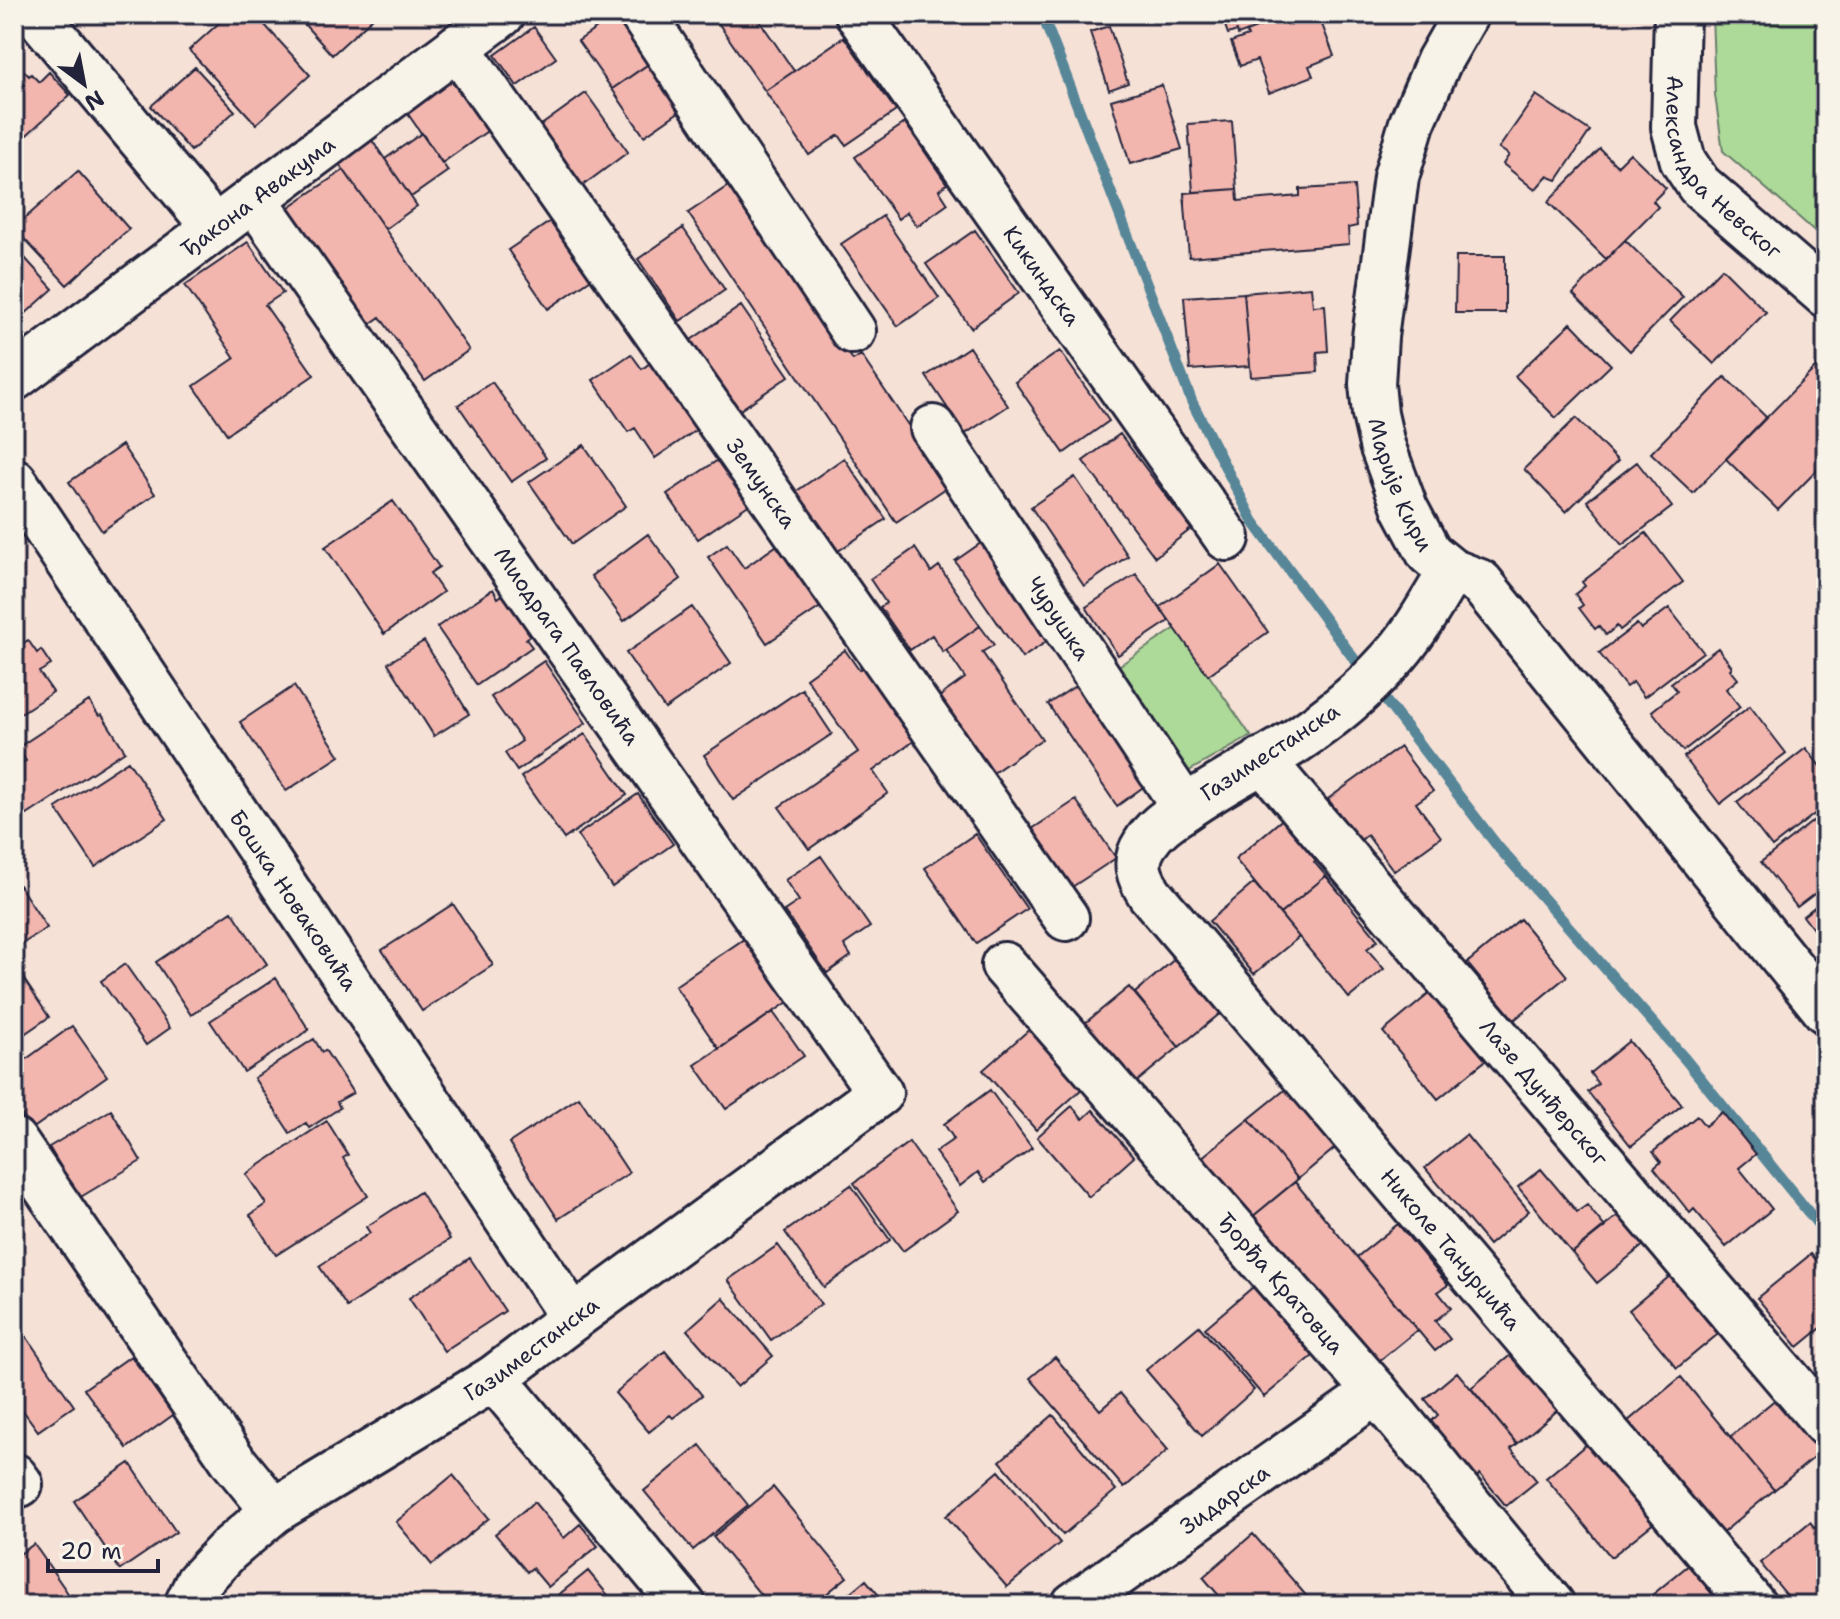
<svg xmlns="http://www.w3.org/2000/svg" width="1840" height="1619" font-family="'Shantell Sans',sans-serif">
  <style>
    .green { fill: #adda98; stroke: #687e6a; stroke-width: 2 }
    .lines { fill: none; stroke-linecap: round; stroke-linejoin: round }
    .stream { stroke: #568697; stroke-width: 11 }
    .building { fill: #f2b6af; stroke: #22223b; stroke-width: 2 }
    .minor-casing { stroke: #22223b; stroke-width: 50 }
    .minor { stroke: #f7f3e8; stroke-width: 44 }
    .labels { text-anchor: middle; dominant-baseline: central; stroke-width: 6; stroke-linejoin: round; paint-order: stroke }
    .street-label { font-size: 22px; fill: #22223b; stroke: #f7f3e8 }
  </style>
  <rect width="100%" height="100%" fill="#f6e1d7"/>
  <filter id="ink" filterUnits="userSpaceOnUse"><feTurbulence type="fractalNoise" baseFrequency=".0125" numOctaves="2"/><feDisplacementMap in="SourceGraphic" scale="16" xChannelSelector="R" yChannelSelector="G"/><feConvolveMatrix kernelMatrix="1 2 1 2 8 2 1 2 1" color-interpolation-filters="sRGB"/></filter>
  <g filter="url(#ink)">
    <path class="green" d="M1712,14h114v227l-103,-90 -8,-56z
      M1176,628l75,108 -69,39 -71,-104z"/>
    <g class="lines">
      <path class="stream" d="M1042,14l150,388 61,119 112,153
        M1376,688l123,160 186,211 141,175"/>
    </g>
    <path class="building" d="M229,14h26l55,61 -54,49 -67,-74z
      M295,14h79l1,2 -43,39z
      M712,14h43l39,57 -29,20z
      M1221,14h71l-54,21 -1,-4 -9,3z
      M1292,14h26l16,42 -25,10 4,10 -44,17 -12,-33 -17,6 -9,-24 17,-6 -2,-4z
      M616,15l34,48 -38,26 -34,-48z
      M1109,26l19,57 -19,7 -19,-58z
      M534,27l22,31 -39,28 -22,-31z
      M844,37l52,74 -50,34 -7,-10 -30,20 -44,-64z
      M14,60l15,16 2,-2 8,8 10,-10 21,23 -55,51z
      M650,63l33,46 -39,27 -32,-47z
      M195,67l40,44 -44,40 -40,-45z
      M451,69l42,58 -51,36 -41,-59z
      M1162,85l20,64 -52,15 -19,-64z
      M586,93l42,59 -46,34 -42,-60z
      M1536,95l54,36 -33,49 -10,-4 -12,14 -32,-26 6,-9 -10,-7z
      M1232,121l5,68 -44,3 -5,-68z
      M905,123l42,61 -8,6 9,14 -31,22 -10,-14 -9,7 -43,-62z
      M367,133l50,73 -32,23 -51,-73z
      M422,133l26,38 -37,26 -26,-38z
      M1600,149l17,17 13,-13 36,35 -13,13 5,6 -52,52 -58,-57z
      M344,170l125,180 -44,31 -45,-64 -13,9 -81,-117z
      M78,171l51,58 -62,56 -53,-57z
      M734,182l119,178 8,-5 88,131 -53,36 -208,-309z
      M1354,186l3,40 -9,2 1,16 -160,13 -5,-64 53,-4 1,12 62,-5v-7z
      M883,216l56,82 -41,28 -57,-82z
      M554,219l40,58 -46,32 -40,-59z
      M683,228l42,62 -45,31 -42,-62z
      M975,230l44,63 -48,35 -45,-64z
      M1625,240l58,57 -53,54 -57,-57z
      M248,242l35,51 -18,12 49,70 -87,59 -33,-48 41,-28 -50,-73z
      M14,246l39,43 -39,35z
      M1456,256h49v57h-50z
      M1722,268l44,44 -52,52 -44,-43z
      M1311,287l2,19 12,-1 3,46 -11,1 1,20 -67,5 -7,-84z
      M1244,293l6,73 -60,4 -6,-73z
      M741,306l48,70 -52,36 -49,-70z
      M1571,323l40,42 -55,53 -41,-42z
      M969,347l39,59 -43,28 -39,-58z
      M1060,351l49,70 -45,32 -49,-71z
      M631,354l11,15 8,-6 24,35 9,-6 22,32 -50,34 -20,-30 -7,4 -35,-52z
      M1819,364l7,7v90l-48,49 -52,-51z
      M1725,377l41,40 -73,76 -42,-40z
      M492,382l54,76 -35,24 -53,-77z
      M1576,418l42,43 -52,51 -42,-43z
      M1120,434l71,95 -36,28 -72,-96z
      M122,445l33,49 -53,37 -33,-49z
      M584,445l42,61 -54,38 -43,-62z
      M727,454l23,50 -52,35 -31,-45z
      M844,458l42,61 -51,34 -41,-60z
      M1637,462l35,45 -50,38 -35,-44z
      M1075,477l53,79 -44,30 -53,-79z
      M393,501l46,66 -9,6 13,19 -59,42 -59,-87z
      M1646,533l37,49 -63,48 -3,-4 -11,9 -7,-9 -4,3 -16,-21 4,-3 -8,-11 10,-8 -3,-4z
      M648,534l33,45 -57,42 -33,-45z
      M991,536l67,98 -36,24 -67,-97z
      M727,544l17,24 35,-24 43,62 -55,37 -59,-86z
      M915,548l16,24 8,-6 41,60 -37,26 -11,-17 -22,15 -30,-43 6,-4 -16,-24z
      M1220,564l48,68 -60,43 -48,-68z
      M1136,574l33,47 -51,34 -32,-48z
      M493,589l5,9 7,-5 28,40 -7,6 6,8 -55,38 -40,-58z
      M14,601l9,13 -9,5z
      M692,607l39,56 -66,46 -39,-56z
      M1669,608l34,44 -59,45 -11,-15 -7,5 -27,-34 38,-29 4,5z
      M980,626l14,19 -12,7 60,87 -49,34 -53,-77 25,-18 -19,-28z
      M28,640l9,13 4,-3 10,15 -12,7 14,20 -32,21 -4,-5 -3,2v-61z
      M424,641l45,73 -35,22 -46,-73z
      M1718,648l14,19 -2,2 8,10 -12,10 14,18 -57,44 -31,-40 25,-20 -6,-8z
      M845,650l14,20 5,-4 42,52 -6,4 14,19 -41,30 15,22 -79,56 -30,-42 79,-55 -52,-74z
      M544,661l42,62 -69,48 -12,-18 17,-12 -31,-44z
      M1089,677l68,100 -40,29 -69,-102z
      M294,686l46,70 -54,35 -46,-69z
      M802,689l30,45 -99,66 -29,-45z
      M89,701l10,15 3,-1 23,36 -101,66 -2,-2 -8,5v-52l12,-7 -9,-13z
      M1750,706l36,47 -66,51 -36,-47z
      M585,734l42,61 -63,44 -43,-62z
      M1400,747l33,44 -17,12 25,34 -47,34 -27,-36 -7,6 -32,-42z
      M1806,748l20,26v31l-54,42 -35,-45z
      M128,761l39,58 -72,48 -39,-59z
      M638,794l35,50 -61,43 -35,-52z
      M1076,800l40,58 -44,29 -40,-58z
      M1822,814l4,5v66l-29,22 -36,-45z
      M1285,817l34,41 -5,4 12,14 -46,38 -45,-55z
      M975,834l52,75 -51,34 -51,-75z
      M821,856l49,71 -26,18 7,11 -24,17 -43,-62 15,-10 -14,-21z
      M1326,876l52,64 -11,9 17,20 -35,29 -69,-84z
      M1254,883l45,54 -45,37 -45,-53z
      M19,885l28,43 -33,21v-61z
      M1826,898v48l-23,-30z
      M453,904l40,61 -71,46 -40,-61z
      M232,911l35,53 -76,51 -35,-53z
      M1520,919l47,57 -53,44 -47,-57z
      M744,939l44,63 -69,47 -44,-63z
      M1183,952l45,55 -49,40 -44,-54z
      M125,964l45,64 -24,17 -45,-64z
      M17,969l32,48 -35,24v-70z
      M276,978l33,52 -65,42 -34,-51z
      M1129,987l50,60 -56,46 -50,-60z
      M1430,993l56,67 -48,39 -55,-67z
      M773,1012l31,44 -78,53 -31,-44z
      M72,1026l35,50 -75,53 -18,-25v-36z
      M1031,1028l52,60 -47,42 -53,-60z
      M314,1039l8,13 3,-2 28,43 -16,9 3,6 -31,20 -3,-5 -16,10 -36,-55z
      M1629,1041l53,64 -51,41 -43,-54 10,-8 -8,-11z
      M1286,1089l49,59 -37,31 -49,-60z
      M990,1090l42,58 -47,34 -7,-10 -18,14 -25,-34 19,-13 -10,-15z
      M579,1097l50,76 -71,46 -49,-76z
      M1072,1106l11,13 10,-9 41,47 -45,40 -52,-60z
      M111,1110l30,51 -62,37 -30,-51z
      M1722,1112l34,42 -17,14 33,41 -46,38 -32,-38 -4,4 -36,-45 7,-6 -8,-10 44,-36 8,10z
      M1249,1119l49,60 -52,43 -46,-63z
      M327,1121l21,34 -5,3 25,38 -92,59 -26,-40 16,-11 -20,-30z
      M1466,1135l63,76 -40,34 -64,-77z
      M909,1142l49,69 -55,40 -49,-68z
      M1541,1169l36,43 10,-7 18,22 -33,26 -54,-66z
      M1295,1182l122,148 -49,40 -122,-148z
      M851,1185l39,55 -66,47 -39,-55z
      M420,1192l30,47 -103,68 -28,-41 51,-33 -4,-6z
      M1626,1209l25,30 -54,44 -25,-30z
      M1398,1224l50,61 -10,7 13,16 -16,13 15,18 -15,12 -78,-94z
      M778,1245l43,59 -50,36 -43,-60z
      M1811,1254l15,17v53l-28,23 -41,-49z
      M470,1258l35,53 -61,40 -35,-53z
      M1670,1276l48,58 -41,34 -48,-58z
      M1253,1287l60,69 -49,41 -59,-69z
      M723,1298l50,58 -36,31 -50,-57z
      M14,1319l60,87 -36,25 -24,-33z
      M1199,1326l55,64 -52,46 -56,-66z
      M665,1351l37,44 -29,23 -3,-3 -21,17 -34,-39z
      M1513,1353l46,56 -42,35 -46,-56z
      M131,1356l42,59 -46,33 -43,-59z
      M1055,1357l45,53 20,-17 48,57 -44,38 -94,-110z
      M1457,1372l60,72 -6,5 26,32 -31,25 -26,-32 -6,6 -46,-56 10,-9 -13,-16z
      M1681,1377l93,113 -54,45 -93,-113z
      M1777,1398l45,53 -48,39 -44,-53z
      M1053,1415l63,75 -53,45 -63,-74z
      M1594,1438l66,80 -49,39 -65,-79z
      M700,1445l48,60 -55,45 -49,-59z
      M130,1463l46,69 -56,38 -46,-69z
      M999,1471l61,72 -53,44 -61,-71z
      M453,1475l36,43 -57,47 -36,-43z
      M773,1487l74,90 -34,28h-44l-56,-68z
      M534,1502l30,36 16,-14 18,22 -50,41 -16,-19 -5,4 -32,-38z
      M1810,1522l16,19v64h-31l-35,-42z
      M1253,1534l56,65 -7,6h-75l-24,-28z
      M34,1544l42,61h-62v-47z
      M1696,1559l38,46h-76l-7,-9z
      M588,1571l28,34h-70z
      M866,1580l21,25h-51z"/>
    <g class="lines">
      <defs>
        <g id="minor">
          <path d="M36,14l179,214"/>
          <path d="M642,14l211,317"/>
          <path id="s1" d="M858,14l369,524"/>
          <path id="s2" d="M1466,14l-27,47 -27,62 -16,54 -21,160 -3,47 3,30 7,31 23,63 24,45 22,18 29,11 346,429"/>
          <path id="s3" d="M1677,14l-3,113 9,34 16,24 127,110"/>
          <path id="s4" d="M457,47l609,871"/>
          <path id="s5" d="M14,378l488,-364"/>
          <path id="s6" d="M933,428l252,380"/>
          <path id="s7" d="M14,481l559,837"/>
          <path id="s8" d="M1451,571c-19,31 -37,65 -62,91 -27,30 -60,57 -93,79 -38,24 -79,44 -115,70 -14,9 -27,18 -36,33 -12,18 -6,33 5,50l603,711"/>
          <path id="s9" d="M1262,760l564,664"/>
          <path id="s10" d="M1004,965l372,427 176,213"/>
          <path d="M14,1141l220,321 40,49"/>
          <path d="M494,1378l189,227"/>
          <path d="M14,1476l6,8"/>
          <path id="s11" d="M187,1605l11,-23 30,-32 46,-39 220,-133 79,-60 307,-225 -626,-894"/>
          <path id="s12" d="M1074,1605l302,-213"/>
        </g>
      </defs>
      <use href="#minor" class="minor-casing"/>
      <use href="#minor" class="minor"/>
    </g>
  </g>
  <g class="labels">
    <g class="street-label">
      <text stroke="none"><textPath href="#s3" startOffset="172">Александра Невског</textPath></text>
      <text stroke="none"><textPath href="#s5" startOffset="304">Ђакона Авакума</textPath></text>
      <text stroke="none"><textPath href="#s1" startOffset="320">Кикиндска</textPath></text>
      <text stroke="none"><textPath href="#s4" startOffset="532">Земунска</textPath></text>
      <text stroke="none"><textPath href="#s2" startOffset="492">Марије Кири</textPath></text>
      <text stroke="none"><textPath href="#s6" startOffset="228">Чурушка</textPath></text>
      <text transform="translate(567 646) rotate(55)">Миодрага Павловића</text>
      <text transform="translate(1270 752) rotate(-33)">Газиместанска</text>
      <text stroke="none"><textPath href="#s7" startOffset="504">Бошка Новаковића</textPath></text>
      <text stroke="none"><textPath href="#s9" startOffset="436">Лазе Дунђерског</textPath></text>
      <text stroke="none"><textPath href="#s8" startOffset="936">Николе Танурџића</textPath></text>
      <text stroke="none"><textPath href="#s10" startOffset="422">Ђорђа Кратовца</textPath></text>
      <text stroke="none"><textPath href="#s11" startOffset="434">Газиместанска</textPath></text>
      <text stroke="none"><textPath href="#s12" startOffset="184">Зидарска</textPath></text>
    </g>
  </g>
  <rect width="1840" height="1619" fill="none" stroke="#f7f3e8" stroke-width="48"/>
  <rect x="24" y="24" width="1792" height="1571" fill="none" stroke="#22223b" stroke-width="3" filter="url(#ink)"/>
  <g transform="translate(84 84) rotate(148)" stroke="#f7f3e8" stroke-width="6" paint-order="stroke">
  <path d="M0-6L14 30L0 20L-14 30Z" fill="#22223b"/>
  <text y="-12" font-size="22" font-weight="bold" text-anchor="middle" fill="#22223b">N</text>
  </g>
  <path d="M48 1559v12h110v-12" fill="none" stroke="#22223b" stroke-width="4"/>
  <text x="60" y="1559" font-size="24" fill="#22223b" stroke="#f7f3e8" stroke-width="6" paint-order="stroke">20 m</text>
</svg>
